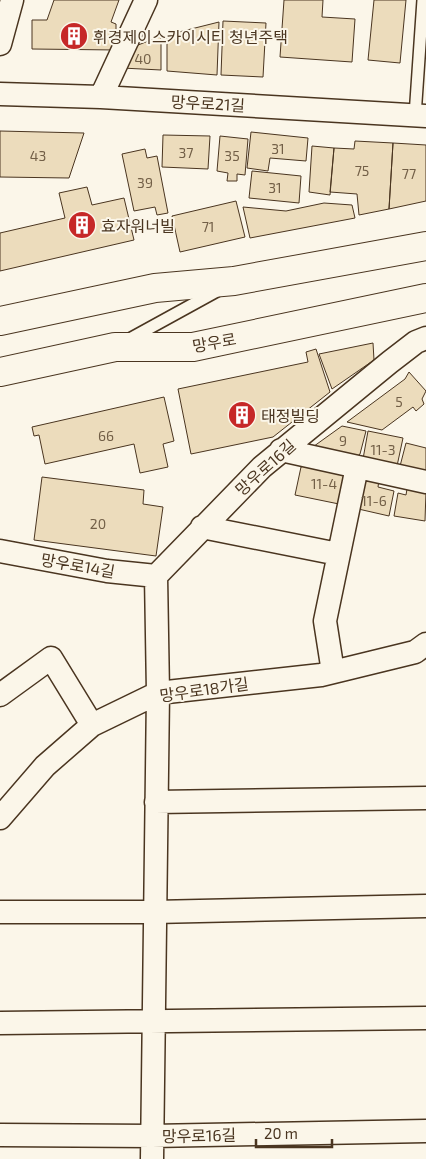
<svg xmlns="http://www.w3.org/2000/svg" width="426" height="1159" font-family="'Exo 2','Noto Sans KR',sans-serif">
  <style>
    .building { fill: #ecdcbc; stroke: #4a3520 }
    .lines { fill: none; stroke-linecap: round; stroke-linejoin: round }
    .lane-casing { stroke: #4a3520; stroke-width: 14 }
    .street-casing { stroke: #4a3520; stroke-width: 25 }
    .primary-casing { stroke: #4a3520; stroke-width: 30 }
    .lane { stroke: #fbf6e9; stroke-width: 11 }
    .street { stroke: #fbf6e9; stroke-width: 22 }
    .primary { stroke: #fbf6e9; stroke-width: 28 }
    .labels { text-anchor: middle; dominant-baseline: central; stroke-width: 4; stroke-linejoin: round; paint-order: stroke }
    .number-label { font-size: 14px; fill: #725f47 }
    .poi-label { font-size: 16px; fill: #4a3520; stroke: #fbf6e9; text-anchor: start }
    .street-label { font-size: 16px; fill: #4a3520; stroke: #fbf6e9 }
  </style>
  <rect width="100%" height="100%" fill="#fbf6e9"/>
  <path class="building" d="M54,0h65l-8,22 5,2v26l-84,-1v-29h15z
    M284,0h39l-1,17 33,2 -3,43 -72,-5z
    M374,0h32l-6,63 -32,-3z
    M223,21l43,2 -3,54 -42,-2z
    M219,22l-2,53 -50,-4v-36z
    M161,36v34l-39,-2 6,-19z
    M0,131l84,2 -15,45 -69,-1z
    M251,132l57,6 -2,23 -36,-3 -2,13 -21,-3z
    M163,135l47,1 -2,33 -46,-2z
    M220,136l28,3 -3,36 -8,-1v7h-10l1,-8 -11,-2z
    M355,141l38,2 -4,66 -30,6 -2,-21 -27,-2 4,-44 20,1z
    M393,143l33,2v56l-37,8z
    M312,146l22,2 -4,47 -21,-3z
    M145,149l2,9 10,-2 11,57 -11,2 -2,-8 -21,4 -12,-57z
    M252,171l49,5 -2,27 -50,-5z
    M87,187l5,18 32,-7 10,42 -134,31v-38l65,-15 -6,-25z
    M236,201l9,36 -65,15 -8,-36z
    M324,203l28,2 3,13 -105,20 -7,-31 43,4z
    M373,343l1,17 -42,29 -13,-35z
    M316,349l14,43 -57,45 -82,17 -13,-65 130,-27 -2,-10z
    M409,372l17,19 -4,8 2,5 -8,7 -3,-4 -31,23 -35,-8 58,-43z
    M164,397l10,44 -11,3 5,23 -28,6 -6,-29 -89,20 -6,-29 -5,1 -2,-9z
    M342,426l24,5 -6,23 -6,5 -44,-10z
    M368,431l35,7 -6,28 -34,-7z
    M406,443l20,5v28l-27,-6z
    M307,465l46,4 -14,35 -44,-9 6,-28z
    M360,476l19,4 -1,7 16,4 -5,25 -35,-8z
    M42,477l102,13 -1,14 20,3 -7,49 -122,-16z
    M408,483l18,8 -1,30 -31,-5 4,-23 8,2z"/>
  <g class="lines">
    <defs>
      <path id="lane" d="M415,116l8,-116
        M126,341l91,-50"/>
      <path id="street" d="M0,44l12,-44
        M0,94l101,3 325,19
        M101,97l45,-97
        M281,450l145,32
        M202,527l136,27
        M0,551l107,20 49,5
        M333,672l-8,-51 32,-154
        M0,695l51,-37 41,67
        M156,802l270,-4
        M0,818l45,-52 47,-41 66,-32 163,-18 94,-23 11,-8
        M0,912h154l272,-6
        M0,1023l426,-5
        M0,1135l152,1 274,-5
        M152,1159l6,-466 -2,-117 106,-109 128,-105 26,-20 10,-4"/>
      <path id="primary" d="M0,321l155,-33 79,-7 192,-35
        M0,372l115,-25h78l233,-49"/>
    </defs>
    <use href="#lane" class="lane-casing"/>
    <use href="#street" class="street-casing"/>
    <use href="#primary" class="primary-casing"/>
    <use href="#lane" class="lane"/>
    <use href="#street" class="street"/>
    <use href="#primary" class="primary"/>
  </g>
  <defs>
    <symbol id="building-disc" viewBox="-11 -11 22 22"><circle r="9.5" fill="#c62828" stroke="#fbf6e9"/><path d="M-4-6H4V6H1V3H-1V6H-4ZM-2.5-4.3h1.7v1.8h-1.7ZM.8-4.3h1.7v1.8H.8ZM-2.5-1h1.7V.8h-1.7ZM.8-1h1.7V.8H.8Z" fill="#fff"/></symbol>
  </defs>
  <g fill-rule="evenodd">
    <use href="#building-disc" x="58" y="20" width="32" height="32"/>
    <use href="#building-disc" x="66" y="209" width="32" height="32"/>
    <use href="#building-disc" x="226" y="399" width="32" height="32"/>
  </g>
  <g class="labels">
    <g class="number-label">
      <text x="143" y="58">40</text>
      <text x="278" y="148">31</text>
      <text x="186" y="152">37</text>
      <text x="38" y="155">43</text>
      <text x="232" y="155">35</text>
      <text x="362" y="170">75</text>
      <text x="409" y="173">77</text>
      <text x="145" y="182">39</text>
      <text x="275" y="187">31</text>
      <text x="208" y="226">71</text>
      <text x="399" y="401">5</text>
      <text x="106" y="435">66</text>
      <text x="343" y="440">9</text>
      <text x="383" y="449">11-3</text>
      <text x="324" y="483">11-4</text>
      <text x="374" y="500">11-6</text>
      <text x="98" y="523">20</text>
    </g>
    <g class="poi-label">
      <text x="93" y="36">휘경제이스카이시티 청년주택</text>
      <text x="101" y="225">효자워너빌</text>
      <text x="261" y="415">태정빌딩</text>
    </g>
    <g class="street-label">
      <text transform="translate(208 103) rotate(3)">망우로21길</text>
      <text transform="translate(214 342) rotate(-10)">망우로</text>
      <text transform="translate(265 467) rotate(-42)">망우로16길</text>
      <text transform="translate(78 565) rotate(10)">망우로14길</text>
      <text transform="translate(204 689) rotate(-8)">망우로18가길</text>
      <text transform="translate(199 1135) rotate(-1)">망우로16길</text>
    </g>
  </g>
  <path d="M256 1139v8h76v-8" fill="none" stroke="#4a3520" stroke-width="2.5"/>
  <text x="264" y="1139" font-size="15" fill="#4a3520" stroke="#fbf6e9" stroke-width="4" paint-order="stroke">20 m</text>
</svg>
